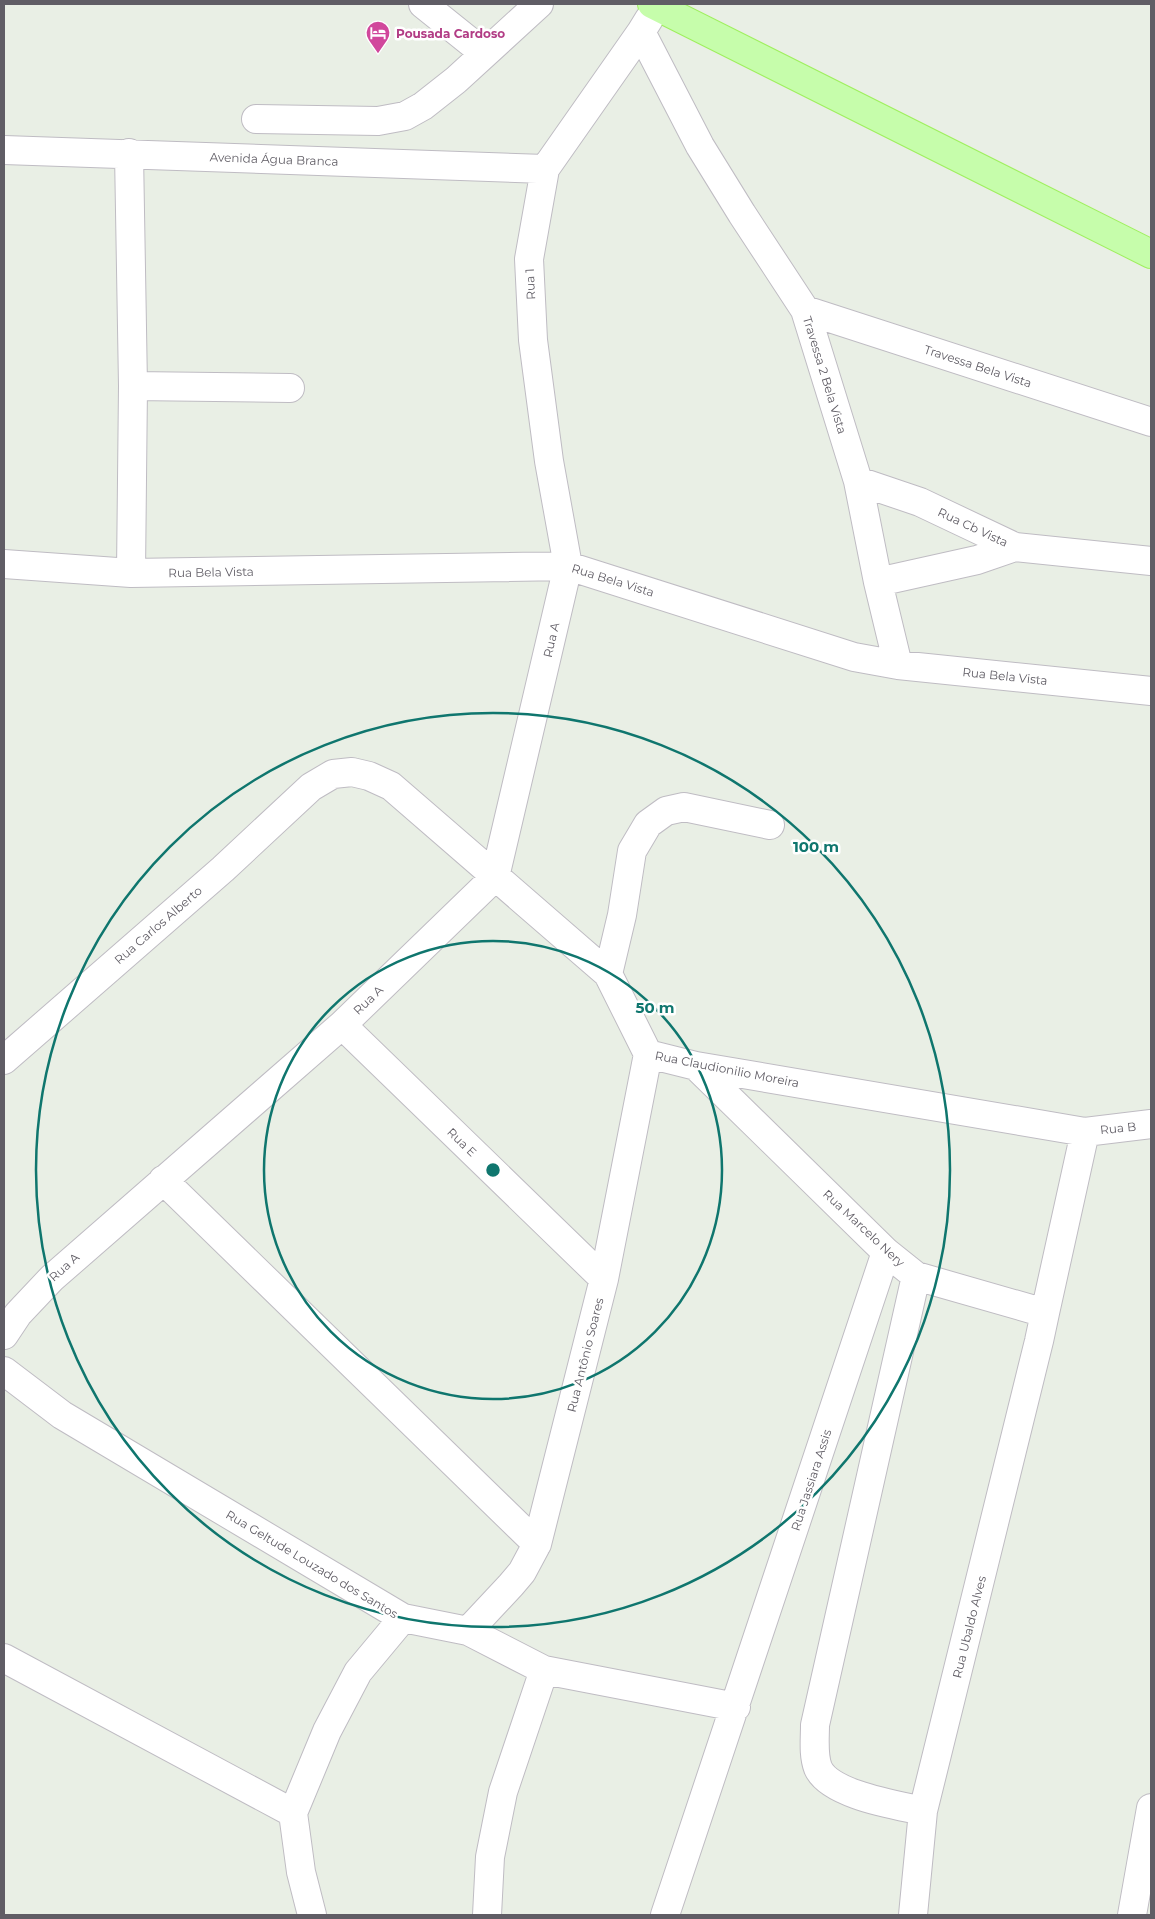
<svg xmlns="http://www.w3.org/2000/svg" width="1155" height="1919" font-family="Montserrat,sans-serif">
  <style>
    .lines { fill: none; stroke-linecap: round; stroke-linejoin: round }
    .minor-casing { stroke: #bfbcc3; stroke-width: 30 }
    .major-casing { stroke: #9fef5e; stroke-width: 30 }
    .minor { stroke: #fff; stroke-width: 28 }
    .major { stroke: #c6fdab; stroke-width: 28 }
    .ring { fill: none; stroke: #0f766e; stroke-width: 2.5 }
    .labels { text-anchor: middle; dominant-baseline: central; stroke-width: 5; stroke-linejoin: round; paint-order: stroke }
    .hotel-label { font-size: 12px; font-weight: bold; fill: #b23c85; stroke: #fff; text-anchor: start }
    .street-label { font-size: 12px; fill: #605d65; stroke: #fff }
    .centre { fill: #0f766e; stroke: #fff; stroke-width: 2.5 }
    .ring-label { font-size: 15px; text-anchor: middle; font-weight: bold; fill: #0f766e; stroke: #fff; stroke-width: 5; stroke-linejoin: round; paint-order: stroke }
  </style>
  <rect width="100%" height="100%" fill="#e9efe5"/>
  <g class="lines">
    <defs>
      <path id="minor" d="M423,4l61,49
        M649,19l-8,13 59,114 42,68 63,96 53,171 20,101 20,83
        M256,119l122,2 27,-5 18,-10 33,-26 83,-76
        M4,150l541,19
        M129,153l4,233 -2,187
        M805,310l346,112
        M133,386l157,2
        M858,481l62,21 95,45 136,14
        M4,564l127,9 437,-7 286,91 44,8 253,26
        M878,582l99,-22 38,-13
        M608,974l14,-59 10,-64 16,-27 18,-13 18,-4 86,18
        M342,1025l262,254
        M648,1054l48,12 389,66 66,-8
        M4,1060l219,-191 88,-82 22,-13 19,-2 17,4 22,10 217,188 40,80
        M696,1066l190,186 30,24 129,37 -6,28 -116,470 -10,104
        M163,1180l374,364
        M916,1276l-101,449c0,14 -2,30 3,43 12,27 79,37 105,43
        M1045,1313l40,-181
        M4,1335l14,-21 34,-36 290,-253 153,-148 73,-311 -19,-105 -16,-121 -4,-81 16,-90 96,-137
        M4,1371l58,44 341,203 65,13 76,39 192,37
        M468,1631l43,-46 11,-13 15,-28 67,-265 44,-225
        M4,1658l289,155
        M312,1915l-11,-43 -8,-59 34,-82 31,-59 45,-54
        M487,1915l3,-58 13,-65 41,-122
        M665,1915l221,-663
        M1132,1915l19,-107"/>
      <path id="major" d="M652,4l499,250"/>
    </defs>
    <use href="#minor" class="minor-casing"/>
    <use href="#major" class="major-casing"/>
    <use href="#minor" class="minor"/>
    <use href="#major" class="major"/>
  </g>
  <g class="ring">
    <circle cx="493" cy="1170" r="229"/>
    <circle cx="493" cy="1170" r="457"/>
  </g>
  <defs>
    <symbol id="hotel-pin" viewBox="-11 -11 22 30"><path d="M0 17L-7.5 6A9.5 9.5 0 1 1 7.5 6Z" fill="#d1479c" stroke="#fff"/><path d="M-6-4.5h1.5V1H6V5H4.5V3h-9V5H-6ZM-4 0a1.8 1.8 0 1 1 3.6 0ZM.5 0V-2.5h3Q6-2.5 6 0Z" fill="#fff"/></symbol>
  </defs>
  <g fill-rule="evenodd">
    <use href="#hotel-pin" x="364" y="19" width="28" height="38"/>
  </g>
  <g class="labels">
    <g class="hotel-label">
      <text x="396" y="33">Pousada Cardoso</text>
    </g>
    <g class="street-label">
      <text transform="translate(274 159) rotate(2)">Avenida Água Branca</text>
      <text transform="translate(530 284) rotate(-93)">Rua 1</text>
      <text transform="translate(978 366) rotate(18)">Travessa Bela Vista</text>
      <text transform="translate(825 375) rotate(73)">Travessa 2 Bela Vista</text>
      <text transform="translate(973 527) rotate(25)">Rua Cb Vista</text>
      <text transform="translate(211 572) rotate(-1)">Rua Bela Vista</text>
      <text transform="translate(613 580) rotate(17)">Rua Bela Vista</text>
      <text transform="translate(551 640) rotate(-77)">Rua A</text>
      <text transform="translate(1005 676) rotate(6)">Rua Bela Vista</text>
      <text transform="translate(158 925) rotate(-41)">Rua Carlos Alberto</text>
      <text transform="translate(368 1000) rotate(-44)">Rua A</text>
      <text transform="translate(727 1069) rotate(11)">Rua Claudionilio Moreira</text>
      <text transform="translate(1118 1128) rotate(-6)">Rua B</text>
      <text transform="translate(462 1142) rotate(44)">Rua E</text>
      <text transform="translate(864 1228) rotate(43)">Rua Marcelo Nery</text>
      <text transform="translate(64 1267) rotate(-42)">Rua A</text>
      <text transform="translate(585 1355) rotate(-76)">Rua Antônio Soares</text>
      <text transform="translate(811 1480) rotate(-72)">Rua Jassiara Assis</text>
      <text transform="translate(312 1564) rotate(31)">Rua Geltude Louzado dos Santos</text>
      <text transform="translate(969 1627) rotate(-76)">Rua Ubaldo Alves</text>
    </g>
  </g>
  <circle cx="493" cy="1170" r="8" class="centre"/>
  <g class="ring-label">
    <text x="816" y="852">100 m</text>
    <text x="655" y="1013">50 m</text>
  </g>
  <rect width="1155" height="1919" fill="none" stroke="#605d65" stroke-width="10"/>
</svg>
